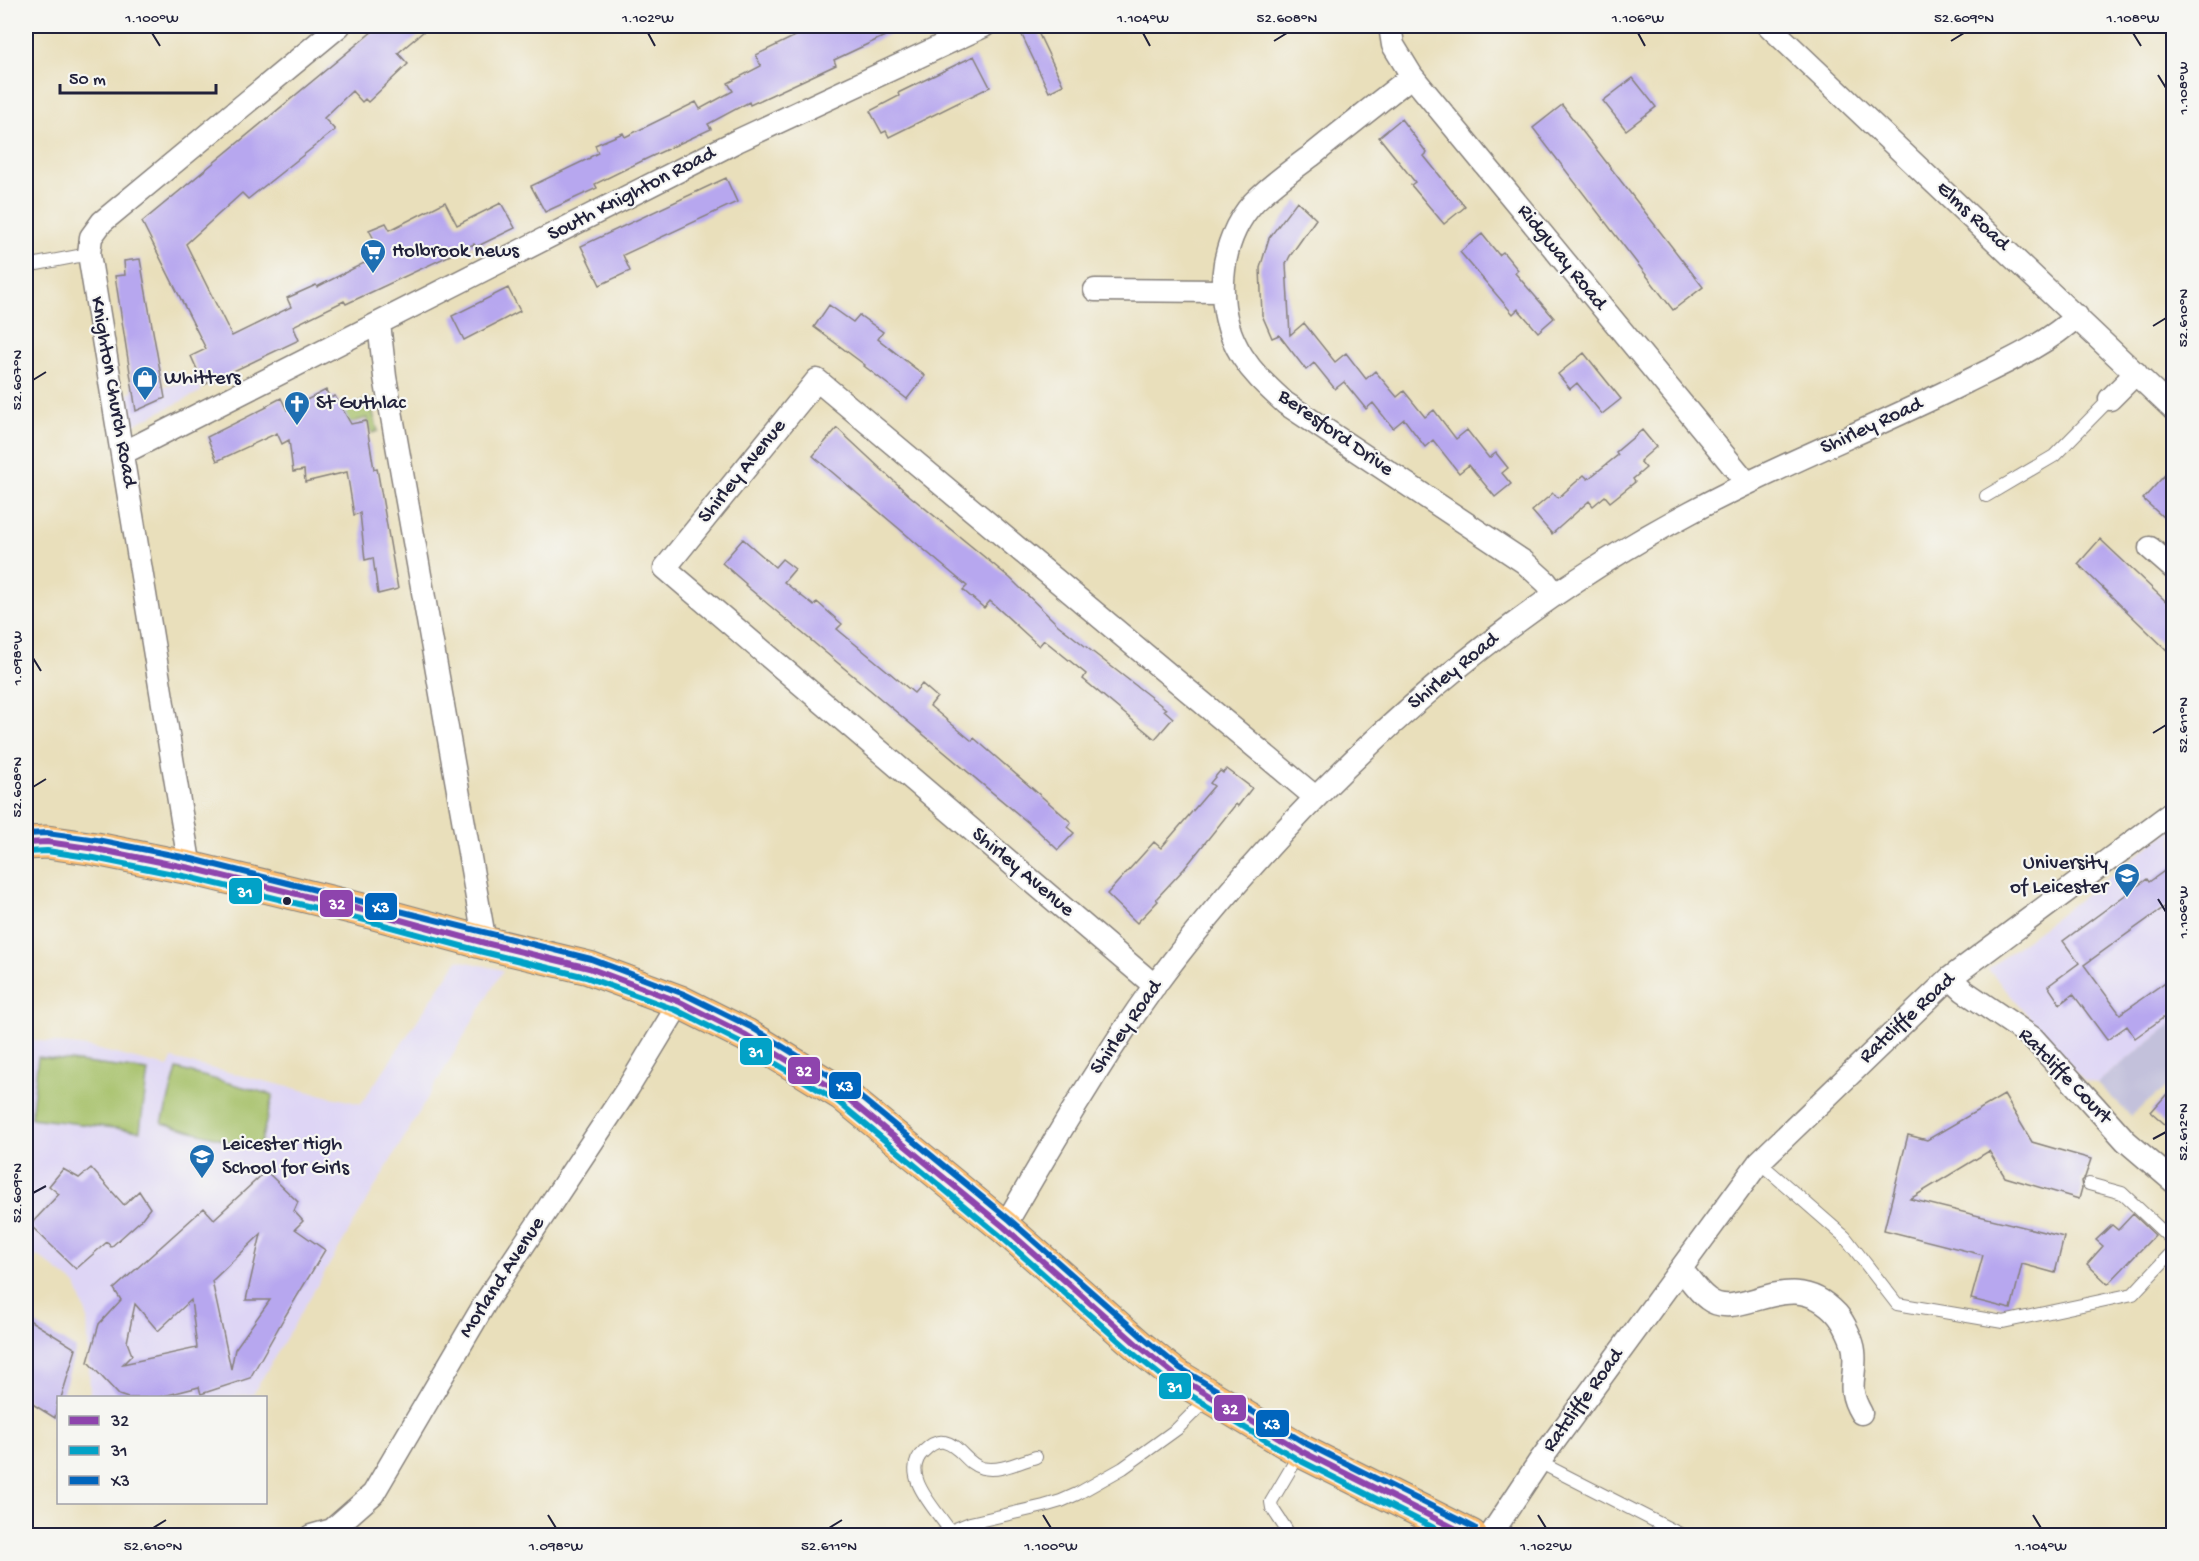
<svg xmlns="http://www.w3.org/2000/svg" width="2199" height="1561" font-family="'Gochi Hand',sans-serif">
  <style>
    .built { fill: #ded5f5 }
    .industrial { fill: #c3c1db }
    .green { fill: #a5c067; stroke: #647151; stroke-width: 1.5 }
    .building { fill: #b7a7ef; fill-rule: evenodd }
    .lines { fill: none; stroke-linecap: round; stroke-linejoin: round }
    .service-casing { stroke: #86807b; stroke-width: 14 }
    .minor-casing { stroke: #86807b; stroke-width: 25 }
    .trunk-casing { stroke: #86807b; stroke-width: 35 }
    .service { stroke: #fff; stroke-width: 12 }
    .minor { stroke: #fff; stroke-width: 22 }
    .trunk { stroke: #fcbd6f; stroke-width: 33 }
    .bus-1-casing { stroke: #f6f6f2; stroke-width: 10 }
    .bus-2-casing { stroke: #f6f6f2; stroke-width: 10 }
    .bus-3-casing { stroke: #f6f6f2; stroke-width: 10 }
    .bus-1 { stroke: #8e44ad; stroke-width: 6 }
    .bus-2 { stroke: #02a2c7; stroke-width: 6 }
    .bus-3 { stroke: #0065bd; stroke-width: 6 }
    .ticks { fill: none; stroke: #22223b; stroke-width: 2 }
    .bus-dot { fill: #22223b; stroke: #f6f6f2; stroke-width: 2 }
    .labels { text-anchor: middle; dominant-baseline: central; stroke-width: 4.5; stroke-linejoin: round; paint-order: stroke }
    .street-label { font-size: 21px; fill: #22223b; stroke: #f6f6f2 }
    .poi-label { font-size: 21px; fill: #22223b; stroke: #f6f6f2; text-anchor: start }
    .line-badge { stroke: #f6f6f2; stroke-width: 2 }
    .badge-label { font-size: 16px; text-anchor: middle; font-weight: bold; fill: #fff }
    .neatline { fill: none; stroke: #22223b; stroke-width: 2 }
    .ticks-label { font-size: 15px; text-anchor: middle; fill: #22223b }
  </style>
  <rect width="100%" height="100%" fill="#f6f6f2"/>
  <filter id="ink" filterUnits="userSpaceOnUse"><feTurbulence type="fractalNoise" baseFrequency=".0167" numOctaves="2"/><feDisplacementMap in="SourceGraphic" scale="12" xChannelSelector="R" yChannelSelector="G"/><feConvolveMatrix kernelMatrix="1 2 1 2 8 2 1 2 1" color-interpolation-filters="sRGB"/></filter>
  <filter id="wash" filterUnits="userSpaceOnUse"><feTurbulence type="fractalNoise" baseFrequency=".008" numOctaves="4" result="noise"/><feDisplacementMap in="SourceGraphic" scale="24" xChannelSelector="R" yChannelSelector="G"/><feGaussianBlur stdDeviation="1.35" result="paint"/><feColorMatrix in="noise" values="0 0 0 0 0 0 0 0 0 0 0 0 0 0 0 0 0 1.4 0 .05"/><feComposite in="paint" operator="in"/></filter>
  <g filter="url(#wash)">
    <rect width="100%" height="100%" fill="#e9dfbb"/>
    <path class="built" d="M197,381l5,10 -69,34 -5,-32z
      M2173,828v195l-76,60 -13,-2 -96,-112z
      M458,960l45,10 -250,424 -25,3h-138l-3,-81 -11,-31 -36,-28 -14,-2v-216l61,8 81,20 4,-8 189,45z"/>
    <path class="industrial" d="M2173,1023v58l-42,35 -34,-33z"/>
    <path class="green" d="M369,399l9,32 -6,2 -5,-15 -21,6 -8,-12z
      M38,1057l110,14 -8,60 -109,-13z
      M177,1069l96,26 -14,54 -97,-26z"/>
    <g id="blocks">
      <path class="building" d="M379,26h51l-32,27 10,11 -40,38 -3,-3 -3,3 -10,-11 -28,27 11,12 -87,69 -6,-6 -56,51 46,92 59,-29 -4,-9 29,-13 1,2 65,-33 -13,-24 17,-7 4,7 55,-28 12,23 44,-22 14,25 -39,19 -2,-3 -128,60 -2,-3 -51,25 6,14 -95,45 -13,-29 15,-7 -64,-127z
        M816,26h90l-72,34 2,5 -86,40 -1,-3 -41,22 3,5 -65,30 -51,25 2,4 -52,24 -14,-26 59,-28v-1l8,-4 -3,-8 28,-12 2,4 71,-35 4,7 33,-18 -5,-8 33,-17 -5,-11z
        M1032,26h3l28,59 -14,7 -29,-61z
        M974,56l16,31 -101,50 -3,-6 -4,2 -12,-22 29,-15 -1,-3z
        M1633,78l23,29 -30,23 -23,-29z
        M1562,105l141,182 -30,23 -140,-182z
        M1401,119l26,34 -3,3 41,51 -21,17 -33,-39 4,-3 -36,-45z
        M726,178l11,24 -114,53 7,16 -30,14 -19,-39z
        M1297,201l19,18 -26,37 -4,8 4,71 14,-12 31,39 11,-9 20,26 9,-8 22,26 7,-6 21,26 9,-7 22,29 11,-9 22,28 7,-5 12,15 -6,5 9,11 -16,13 -26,-32 -10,8 -26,-33 -8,7 -21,-28 -11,9 -20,-25 -7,6 -22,-27 -9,7 -21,-26 -8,7 -27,-35 -7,3 -10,-23 -2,-47 9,-30z
        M1482,234l17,21 4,-3 15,18 -3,3 39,45 -16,14 -20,-23 -5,5 -53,-62z
        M140,259l25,139 -29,13 -21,-135 10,-1 -1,-14z
        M508,288l12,23 -56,29 -12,-24z
        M829,305l24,17 6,-7 24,17 -5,7 47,37 -18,23 -43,-33 1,-1 -51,-38z
        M1584,353l37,46 -19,15 -25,-31 -7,6 -12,-15z
        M326,390l4,8 5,-2 16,28 15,-3 8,48 3,-1 21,121 -20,5 -5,-36 -8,2 -5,-47 -6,2 -7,-43 -42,10 -1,-12 -11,2 -4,-32 -7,4 -5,-11 -60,28 -10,-24 60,-30 -1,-1 15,-8 6,12z
        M837,428l73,68 100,82 48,47 108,84 -2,1 9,8 -18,21 -72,-60 3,-5 -42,-34 -5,6 -49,-45 -6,7 -21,-18 4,-4 -154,-130z
        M1642,430l14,17 -16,14 6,7 -13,11 2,3 -25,20 -5,-6 -12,10 -4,-5 -37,33 -20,-23 21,-18 5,5 26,-23 4,4 30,-24 -2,-3z
        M2174,465v62l-31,-28z
        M743,539l32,28 7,-8 13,10 -11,13 30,24 3,-4 25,22 -5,5 77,64 8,-9 15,13 -7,9 42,35 2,-3 97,84 -4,5 7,6 -16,17 -21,-20 -292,-245 1,-1 -24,-21z
        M2100,539l74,70v48l-96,-93z
        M1227,769l25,19 -14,18 -2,-2 -52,65 -28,30 2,2 -21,22 -30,-29 47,-52 7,6 53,-62 -4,-3 10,-12 3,2z
        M2174,864v36l-90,65 36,49 54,-38v34l-39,28 -8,-12 -20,14 -34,-46 -13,10 -12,-18 31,-23 -16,-22 84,-62 2,3z
        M2174,1086v46l-23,-20z
        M2004,1095l28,47 59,17 -6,18 -4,4 1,7 -3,11 -74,-22 -16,-26 -79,48 154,38 -9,36 -33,-9 -11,45 -40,-10 12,-44 -99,-25 24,-95 19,5z
        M91,1168l33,37 15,-14 11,17 -10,13 -29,26 -4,-5 -31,27 -46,-44 29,-31 -10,-8 14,-17 16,9z
        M266,1171l32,31 -4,9 9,10 -8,8 30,21 -41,68 -34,60 -49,16 -2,-7 -43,11h-28l-9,-3 -31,-33 11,-38 22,-24 -7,-11 90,-81 10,11zM261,1234l-15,66h24l-35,49 -4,20 -19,-88zM191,1300l6,48 -74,16 9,-9 -5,-13 8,-38 23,27z
        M2133,1214l22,21 -47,49 -21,-20 16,-18 -7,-6 16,-15 6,5z
        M26,1318l50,31 -15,49h-3l-3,20 -29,-18z"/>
    </g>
  </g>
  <g filter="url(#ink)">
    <use href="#blocks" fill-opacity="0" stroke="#86807b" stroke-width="1.5"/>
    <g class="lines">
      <defs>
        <path id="service" d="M26,266l63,-12
          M1986,496l68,-40 56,-57
          M1759,1162l86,75 52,67 106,18 130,-28 41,-44
          M2089,1184l33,9 52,49
          M1539,1462l145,74
          M1286,1529l-14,-21 -1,-6 29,-49
          M950,1531c-13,-21 -52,-57 -26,-80 5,-5 12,-11 20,-9 16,3 22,22 38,26 18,4 37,-6 54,-11
          M938,1536l32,-13 74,-17 17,-5 16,-7 46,-26 54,-39 31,-31"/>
        <path id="minor" d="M1390,26l3,19 19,31 335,407
          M1769,26l405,384
          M1412,76c-34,27 -68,53 -101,80 -19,14 -40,29 -57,46 -37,40 -41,109 -12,154 12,19 27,32 43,47l239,159 22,20 9,12
          M1095,290l127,1
          M379,323l6,54 100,566
          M2110,399l26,-26
          M123,453l614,-312 247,-115
          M2150,548l24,21
          M190,868l-101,-614 2,-17 11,-15 237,-196
          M1950,978l14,13 69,47 93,103 48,41
          M1155,986l-490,-418 152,-188 498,417
          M1004,1227c47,-81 94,-162 149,-239 40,-55 84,-106 130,-156 118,-127 254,-238 408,-320 89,-48 184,-84 275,-130 38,-19 80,-37 111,-66
          M1681,1269c8,9 17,23 27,30 32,25 82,-37 129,15 7,8 16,27 17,37 3,27 -9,35 7,62
          M311,1536l21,-6 41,-36 114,-194 141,-212 52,-86
          M1490,1536l49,-74 220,-300 191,-184 224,-167"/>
        <path id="trunk" d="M26,843l21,-1 49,7 94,19 181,44 114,31 104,25 91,34 66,33 96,59 162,133 137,121 34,27 126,76 170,85"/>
      </defs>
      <use href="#service" class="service-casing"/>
      <use href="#minor" class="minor-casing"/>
      <use href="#trunk" class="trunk-casing"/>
      <use href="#service" class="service"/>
      <use href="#minor" class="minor"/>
      <use href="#trunk" class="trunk"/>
      <defs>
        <path id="bus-1" d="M26,843l21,-1 49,7 94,19 181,44 114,31 104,25 91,34 66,33 96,59 162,133 137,121 34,27 126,76 169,85"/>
        <path id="bus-2" d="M26,852l21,-1 47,7 94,19 181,44 114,31 103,25 90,33 66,33 95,58 161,133 137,121 35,28 127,76 153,77"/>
        <path id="bus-3" d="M26,834l21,-1 50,7 95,19 399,100 93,35 67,33 97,60 162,133 137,121 33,27 125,75 170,85"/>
      </defs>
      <use href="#bus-1" class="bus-1-casing"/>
      <use href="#bus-2" class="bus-2-casing"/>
      <use href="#bus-3" class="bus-3-casing"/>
      <use href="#bus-1" class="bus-1"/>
      <use href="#bus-2" class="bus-2"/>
      <use href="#bus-3" class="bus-3"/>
    </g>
  </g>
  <path class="ticks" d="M152,33l8,13M648,33l7,13M1143,33l7,13M1638,33l7,13M2133,33l8,13M1274,41l13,-8M1951,41l13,-8M2158,75l8,13M2153,326l13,-8M33,380l13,-8M33,658l8,13M2153,733l13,-8M33,787l13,-8M2158,899l8,13M2153,1139l13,-7M33,1193l13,-7M548,1515l8,13M1043,1515l8,13M1538,1515l8,13M2033,1515l8,13M153,1528l13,-8M829,1528l13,-8"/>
  <defs>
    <symbol id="supermarket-pin" viewBox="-11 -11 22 30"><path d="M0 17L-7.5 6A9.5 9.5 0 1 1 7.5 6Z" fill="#1f6fb2" stroke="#f6f6f2"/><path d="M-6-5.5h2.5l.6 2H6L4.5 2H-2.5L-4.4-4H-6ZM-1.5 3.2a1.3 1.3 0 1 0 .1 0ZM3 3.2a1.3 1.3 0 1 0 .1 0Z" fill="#fff"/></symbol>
    <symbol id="shop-pin" viewBox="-11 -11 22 30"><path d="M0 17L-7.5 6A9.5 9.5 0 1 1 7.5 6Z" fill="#1f6fb2" stroke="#f6f6f2"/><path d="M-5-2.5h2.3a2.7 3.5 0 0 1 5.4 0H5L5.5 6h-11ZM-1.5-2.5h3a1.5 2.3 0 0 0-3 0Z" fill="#fff"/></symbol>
    <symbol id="church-pin" viewBox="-11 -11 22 30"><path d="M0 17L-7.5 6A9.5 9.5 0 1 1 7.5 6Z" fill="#1f6fb2" stroke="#f6f6f2"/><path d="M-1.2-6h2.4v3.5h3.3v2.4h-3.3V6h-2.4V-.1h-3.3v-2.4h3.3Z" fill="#fff"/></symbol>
    <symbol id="university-pin" viewBox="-11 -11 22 30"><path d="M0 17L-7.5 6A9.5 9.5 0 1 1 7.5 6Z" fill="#1f6fb2" stroke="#f6f6f2"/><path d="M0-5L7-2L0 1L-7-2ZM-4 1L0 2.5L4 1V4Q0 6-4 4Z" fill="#fff"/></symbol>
    <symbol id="school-pin" viewBox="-11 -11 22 30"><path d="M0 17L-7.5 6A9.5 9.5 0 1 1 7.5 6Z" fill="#1f6fb2" stroke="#f6f6f2"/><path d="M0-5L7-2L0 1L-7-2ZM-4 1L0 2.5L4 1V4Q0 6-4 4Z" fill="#fff"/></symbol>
  </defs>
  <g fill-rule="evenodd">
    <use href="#supermarket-pin" x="358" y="237" width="30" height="40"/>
    <use href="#shop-pin" x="130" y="364" width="30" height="40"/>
    <use href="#church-pin" x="282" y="389" width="30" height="40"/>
    <use href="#university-pin" x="2112" y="861" width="30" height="40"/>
    <use href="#school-pin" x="187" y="1142" width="30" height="40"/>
  </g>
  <circle class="bus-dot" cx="287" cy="901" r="5"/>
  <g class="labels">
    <g class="street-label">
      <text transform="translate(632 195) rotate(-27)">South Knighton Road</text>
      <text transform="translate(1972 217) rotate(43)">Elms Road</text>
      <text transform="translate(1561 258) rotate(51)">Ridgway Road</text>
      <text transform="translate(112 392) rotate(80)">Knighton Church Road</text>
      <text transform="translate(1872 427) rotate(-25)">Shirley Road</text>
      <text transform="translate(1335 434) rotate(35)">Beresford Drive</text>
      <text transform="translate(743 472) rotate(-51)">Shirley Avenue</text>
      <text transform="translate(1454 672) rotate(-39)">Shirley Road</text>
      <text transform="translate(1022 873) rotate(40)">Shirley Avenue</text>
      <text transform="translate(1908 1019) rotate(-43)">Ratcliffe Road</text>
      <text transform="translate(1127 1028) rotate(-55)">Shirley Road</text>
      <text transform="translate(2064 1077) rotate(46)">Ratcliffe Court</text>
      <text transform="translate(503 1278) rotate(-57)">Morland Avenue</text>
      <text transform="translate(1584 1401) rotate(-54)">Ratcliffe Road</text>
    </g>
    <g class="poi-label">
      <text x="392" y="252">Holbrook news</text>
      <text x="164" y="379">Whitters</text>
      <text x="316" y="404">St Guthlac</text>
      <text x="2108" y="864" text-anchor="end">University<tspan x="2108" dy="24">of Leicester</tspan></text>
      <text x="222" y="1145">Leicester High<tspan x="222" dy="24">School for Girls</tspan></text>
    </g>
  </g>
  <g class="line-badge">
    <rect x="228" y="877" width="35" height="28" rx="6" fill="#02a2c7"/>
    <rect x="319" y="889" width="35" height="29" rx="6" fill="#8e44ad"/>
    <rect x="364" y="892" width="34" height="29" rx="6" fill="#0065bd"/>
    <rect x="739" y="1037" width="34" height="29" rx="6" fill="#02a2c7"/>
    <rect x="787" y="1056" width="34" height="29" rx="6" fill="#8e44ad"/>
    <rect x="828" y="1071" width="34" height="29" rx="6" fill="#0065bd"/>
    <rect x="1158" y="1372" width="34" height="28" rx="6" fill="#02a2c7"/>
    <rect x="1213" y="1394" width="34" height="28" rx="6" fill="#8e44ad"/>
    <rect x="1255" y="1409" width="35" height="29" rx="6" fill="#0065bd"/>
  </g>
  <g class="badge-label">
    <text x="245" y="897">31</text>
    <text x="337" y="909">32</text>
    <text x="381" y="912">X3</text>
    <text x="756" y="1057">31</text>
    <text x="804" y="1076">32</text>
    <text x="845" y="1091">X3</text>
    <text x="1175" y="1392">31</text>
    <text x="1230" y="1414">32</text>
    <text x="1272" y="1429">X3</text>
  </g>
  <rect width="2199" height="1561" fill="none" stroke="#f6f6f2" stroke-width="66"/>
  <rect x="57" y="1396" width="210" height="108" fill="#f6f6f2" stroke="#a1a1a9" stroke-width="1.5"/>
  <rect x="69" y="1416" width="30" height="9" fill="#8e44ad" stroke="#a1a1a9" stroke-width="1.5"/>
  <text x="111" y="1426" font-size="18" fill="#22223b">32</text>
  <rect x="69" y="1446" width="30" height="9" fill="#02a2c7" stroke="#a1a1a9" stroke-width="1.5"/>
  <text x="111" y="1456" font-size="18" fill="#22223b">31</text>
  <rect x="69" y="1476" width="30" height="9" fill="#0065bd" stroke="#a1a1a9" stroke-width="1.5"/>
  <text x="111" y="1486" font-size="18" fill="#22223b">X3</text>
  <path d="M60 84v9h156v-9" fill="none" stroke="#22223b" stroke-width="3"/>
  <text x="69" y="84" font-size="18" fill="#22223b" stroke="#f6f6f2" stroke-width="4.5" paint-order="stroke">50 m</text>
  <rect x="33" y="33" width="2133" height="1495" class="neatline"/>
  <g class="ticks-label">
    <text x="152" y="22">1.100°W</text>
    <text x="648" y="22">1.102°W</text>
    <text x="1143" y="22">1.104°W</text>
    <text x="1287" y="22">52.608°N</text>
    <text x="1638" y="22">1.106°W</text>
    <text x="1964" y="22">52.609°N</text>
    <text x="2133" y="22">1.108°W</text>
    <text transform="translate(2182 88) rotate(-90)" y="5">1.108°W</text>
    <text transform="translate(2182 318) rotate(-90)" y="5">52.610°N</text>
    <text transform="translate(16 380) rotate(-90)" y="5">52.607°N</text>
    <text transform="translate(16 658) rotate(-90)" y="5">1.098°W</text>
    <text transform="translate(2182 725) rotate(-90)" y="5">52.611°N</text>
    <text transform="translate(16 787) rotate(-90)" y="5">52.608°N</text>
    <text transform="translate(2182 912) rotate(-90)" y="5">1.106°W</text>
    <text transform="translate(2182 1132) rotate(-90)" y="5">52.612°N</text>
    <text transform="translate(16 1193) rotate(-90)" y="5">52.609°N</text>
    <text x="153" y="1550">52.610°N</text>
    <text x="556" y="1550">1.098°W</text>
    <text x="829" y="1550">52.611°N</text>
    <text x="1051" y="1550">1.100°W</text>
    <text x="1546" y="1550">1.102°W</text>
    <text x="2041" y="1550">1.104°W</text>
  </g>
</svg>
